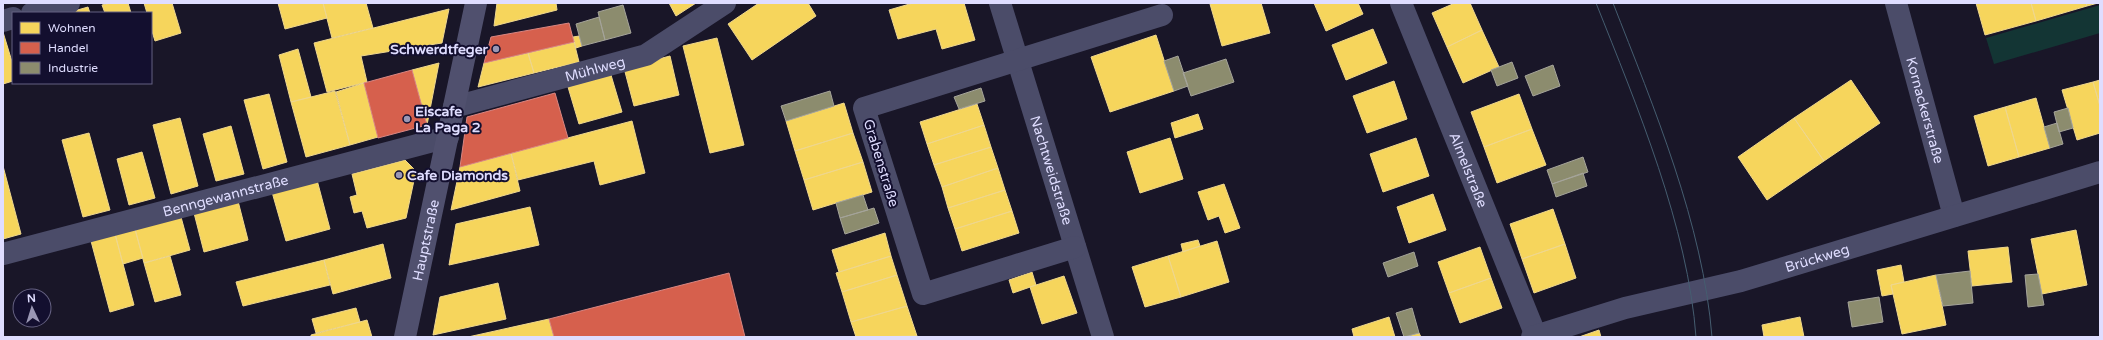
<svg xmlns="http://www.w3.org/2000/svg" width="2103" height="340" font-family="'Varela Round',sans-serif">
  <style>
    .green { fill: #133534 }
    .homes { fill: #f6d55c; stroke: #efd78d }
    .shops { fill: #d6604d; stroke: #d98682 }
    .industry { fill: #8c8c6e; stroke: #a5a49a }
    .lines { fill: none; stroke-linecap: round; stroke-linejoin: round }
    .street { stroke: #4b4c69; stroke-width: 22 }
    .secondary { stroke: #50506e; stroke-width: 22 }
    .tram { stroke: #455d70; stroke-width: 1 }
    .poi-dot { fill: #9a97b4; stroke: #130f2f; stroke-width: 1.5 }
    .labels { text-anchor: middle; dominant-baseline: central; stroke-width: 4; stroke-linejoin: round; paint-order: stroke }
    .poi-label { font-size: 14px; font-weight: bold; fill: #dfddff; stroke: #130f2f; text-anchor: start }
    .street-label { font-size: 14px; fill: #dfddff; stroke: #130f2f }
  </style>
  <rect width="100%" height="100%" fill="#191628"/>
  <path class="green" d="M2100,5v28l-106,31 -8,-26z"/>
  <path class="homes" d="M110,3h18l3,10h-26l-3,-8z
    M144,3h28l9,30 -26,8 -4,-13v-15h-4z
    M278,3h45l4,15 -42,11z
    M323,3h43l7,25 -41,10z
    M497,3h59l1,7 -63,16z
    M669,3h27l-20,13z
    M759,3h49l8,13 -64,44 -24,-36z
    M913,3h51l11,37 -33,9 -6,-20 -38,10 -9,-29z
    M1213,3h48l9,30 -48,13 -12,-42z
    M1314,3h44l5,11 -37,17z
    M1455,3h15l12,27 -35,17 -15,-34z
    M1976,3h55l5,18 -51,14z
    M2031,3h55l1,3 -51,15z
    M2086,3h12l-11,3z
    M88,7l2,6h-23z
    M449,9l-7,34 -81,13 6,26 -40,10 -13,-49z
    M1373,29l14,34 -41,17 -14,-35z
    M1482,30l17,37 -36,16 -16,-36z
    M3,32l10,33v16l-10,3z
    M1156,35l18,56 -64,21 -19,-55z
    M579,36l3,10 -6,2 -3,-11z
    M717,38l27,107 -34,8 -27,-107z
    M574,42l5,20 -45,11 -6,-20z
    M298,49l13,48 -20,5 -12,-47z
    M528,53l6,20 -56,14 6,-24z
    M670,56l9,39 -45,11 -10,-38z
    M439,63l-12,62 -15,-55z
    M611,75l11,37 -43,12 -11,-37z
    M1851,80l29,43 -56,38 -30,-43z
    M2100,80v26l-7,-24z
    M1394,81l13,38 -40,14 -14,-37z
    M2093,82l7,24v27l-23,7 -15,-50z
    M364,83l14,54 -28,8 -14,-53z
    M335,91l15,54 -44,12 -15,-55z
    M269,94l18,68 -24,7 -19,-69z
    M1519,94l13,35 -48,18 -13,-35z
    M2036,98l14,50 -31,9 -14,-50z
    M844,103l9,30 -58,18 -9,-30z
    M977,104l7,21 -57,19 -7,-22z
    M2005,107l14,50 -31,9 -14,-50z
    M1198,114l5,15 -28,9 -4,-15z
    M180,118l18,68 -27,8 -18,-69z
    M1794,118l30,43 -57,39 -29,-43z
    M632,121l13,52 -45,12 -6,-24 -76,19 -7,-27z
    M984,125l7,22 -57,18 -7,-21z
    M231,126l13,48 -28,7 -13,-47z
    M1532,129l14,36 -49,18 -13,-36z
    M89,133l21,77 -27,7 -21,-77z
    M853,133l10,29 -59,18 -9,-29z
    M1170,138l13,41 -43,14 -13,-41z
    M1416,138l13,38 -46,16 -13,-38z
    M991,147l7,21 -56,19 -8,-22z
    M142,152l13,46 -26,7 -12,-46z
    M511,153l9,38 -69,19 9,-43z
    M405,160l11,11 -10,47 -39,10 -5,-17 -8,2 -4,-16 7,-2 -5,-21z
    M863,162l9,30 -59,18 -9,-30z
    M3,166l18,68 -18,5z
    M998,168l7,22 -57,18 -6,-21z
    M317,180l13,49 -44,12 -14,-49z
    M1224,184l16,44 -15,5 -6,-17 -11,4 -10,-28z
    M1005,190l7,21 -57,18 -7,-21z
    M1433,194l13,36 -37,13 -12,-36z
    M238,201l10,39 -44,12 -10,-39z
    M530,207l9,38 -90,20 7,-41z
    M1553,209l12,35 -43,15 -12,-35z
    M1012,211l7,22 -57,18 -7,-22z
    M181,217l9,33 -46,13 -9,-34z
    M135,229l8,29 -20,6 -8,-30z
    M2076,230l11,55 -45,9 -11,-55z
    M885,233l6,23 -52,16 -7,-22z
    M115,234l19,71 -24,7 -19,-71z
    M1198,240l2,6 -17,6 -2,-8z
    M1217,241l12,41 -48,15 -13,-41z
    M383,244l8,34 -58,16 -9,-34z
    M1565,244l11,34 -42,15 -12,-34z
    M1480,247l11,31 -42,15 -11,-31z
    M2008,247l4,35 -40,4 -4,-35z
    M170,256l11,39 -26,7 -11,-39z
    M891,256l6,19 -55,17 -6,-19z
    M1168,256l13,41 -36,10 -13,-40z
    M324,260l6,25 -87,21 -7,-24z
    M1901,265l3,17 -13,3 2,9 -11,2 -5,-26z
    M1032,272l4,13 -23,8 -4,-13z
    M897,275l10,31 -56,16 -9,-30z
    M1936,275l10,50 -44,9 -11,-49z
    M1064,276l13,37 -35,11 -12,-37z
    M1491,278l11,30 -42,15 -11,-30z
    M498,283l8,36 -73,16 7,-38z
    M907,306l10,30 -61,1 -5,-15z
    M356,308l4,14 -44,11 -4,-14z
    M1389,317l6,20h-41l-2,-8z
    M1800,317l4,20h-40l-2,-12z
    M549,319l5,18h-86z
    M367,320l5,17h-61v-2z
    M1599,330l2,7h-22z
    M1419,333l2,4h-16z"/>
  <path class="shops" d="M569,23l5,19 -90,21 7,-26z
    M412,70l15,55 -49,13 -14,-55z
    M555,93l13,45 -108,29 7,-50z
    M729,273l16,64h-191l-5,-18z"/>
  <path class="industry" d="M623,5l8,28 -26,7 -7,-28z
    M599,17l6,23 -23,6 -6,-22z
    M1178,56l10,30 -14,5 -10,-30z
    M1226,59l8,23 -43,14 -8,-23z
    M1512,62l6,16 -21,8 -6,-16z
    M1553,65l7,21 -27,10 -8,-20z
    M981,88l4,13 -26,8 -5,-12z
    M830,91l4,15 -48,15 -5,-15z
    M2068,108l5,20 -14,4 -5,-20z
    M2057,123l6,21 -13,4 -6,-21z
    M1583,157l5,15 -36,12 -5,-14z
    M1583,173l4,13 -31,11 -4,-13z
    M863,195l5,15 -28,8 -4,-15z
    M874,208l5,15 -34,11 -5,-16z
    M1414,252l4,14 -30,11 -5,-14z
    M1970,271l3,32 -30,3 -7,-31z
    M2038,274l6,31 -16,2 -3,-32z
    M1879,297l4,25 -31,5 -4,-25z
    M1412,308l7,25 -15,4 -8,-24z"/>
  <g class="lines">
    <g class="street">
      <path id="s1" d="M1000,3l103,334"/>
      <path id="s2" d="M1401,3l135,333"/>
      <path id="s3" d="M1896,3l58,213"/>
      <path d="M32,13l37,-10"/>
      <path d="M3,21l10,-3"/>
      <path id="s4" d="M454,107l192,-52 79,-52"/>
      <path d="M1075,247l-152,47 -59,-186 298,-93"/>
      <path id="s5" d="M3,254l445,-117"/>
      <path id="s6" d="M1532,337l93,-29 116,-27 359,-109"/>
    </g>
    <path class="secondary" id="s7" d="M405,337l71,-334"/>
    <path class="tram" d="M1596,3c41,103 92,224 100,334
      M1613,3c41,105 90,221 99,334"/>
  </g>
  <g class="poi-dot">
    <circle cx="496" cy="49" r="4"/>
    <circle cx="407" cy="119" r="4"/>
    <circle cx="399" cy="175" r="4"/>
  </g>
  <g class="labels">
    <g class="poi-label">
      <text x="488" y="49" text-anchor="end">Schwerdtfeger</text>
      <text x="415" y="111">Eiscafe<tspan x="415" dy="16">La Paga 2</tspan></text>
      <text x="407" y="175">Cafe Diamonds</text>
    </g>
    <g class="street-label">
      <text stroke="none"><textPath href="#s4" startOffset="146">Mühlweg</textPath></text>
      <text stroke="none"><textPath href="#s3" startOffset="111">Kornackerstraße</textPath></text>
      <text transform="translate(881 163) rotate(73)">Grabenstraße</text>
      <text stroke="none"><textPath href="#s2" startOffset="180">Almelstraße</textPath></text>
      <text stroke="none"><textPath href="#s1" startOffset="175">Nachtweidstraße</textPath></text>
      <text stroke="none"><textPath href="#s5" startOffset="230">Benngewannstraße</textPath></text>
      <text stroke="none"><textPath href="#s7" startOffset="99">Hauptstraße</textPath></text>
      <text stroke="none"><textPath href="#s6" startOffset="296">Brückweg</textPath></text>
    </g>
  </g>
  <rect width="2103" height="340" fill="none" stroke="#dfddff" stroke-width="8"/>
  <rect x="12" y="12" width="140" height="72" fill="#130f2f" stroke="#656182"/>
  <rect x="20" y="22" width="20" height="12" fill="#f6d55c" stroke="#656182"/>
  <text x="48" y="32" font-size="12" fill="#dfddff">Wohnen</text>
  <rect x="20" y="42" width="20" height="12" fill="#d6604d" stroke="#656182"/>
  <text x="48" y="52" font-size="12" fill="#dfddff">Handel</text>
  <rect x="20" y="62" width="20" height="12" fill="#8c8c6e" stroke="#656182"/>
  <text x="48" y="72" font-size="12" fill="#dfddff">Industrie</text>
  <g transform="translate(32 308) rotate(356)"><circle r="19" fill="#130f2f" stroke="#656182"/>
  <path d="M0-3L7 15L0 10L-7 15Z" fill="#9a97b4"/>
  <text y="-6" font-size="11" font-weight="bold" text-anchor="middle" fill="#dfddff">N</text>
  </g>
</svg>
